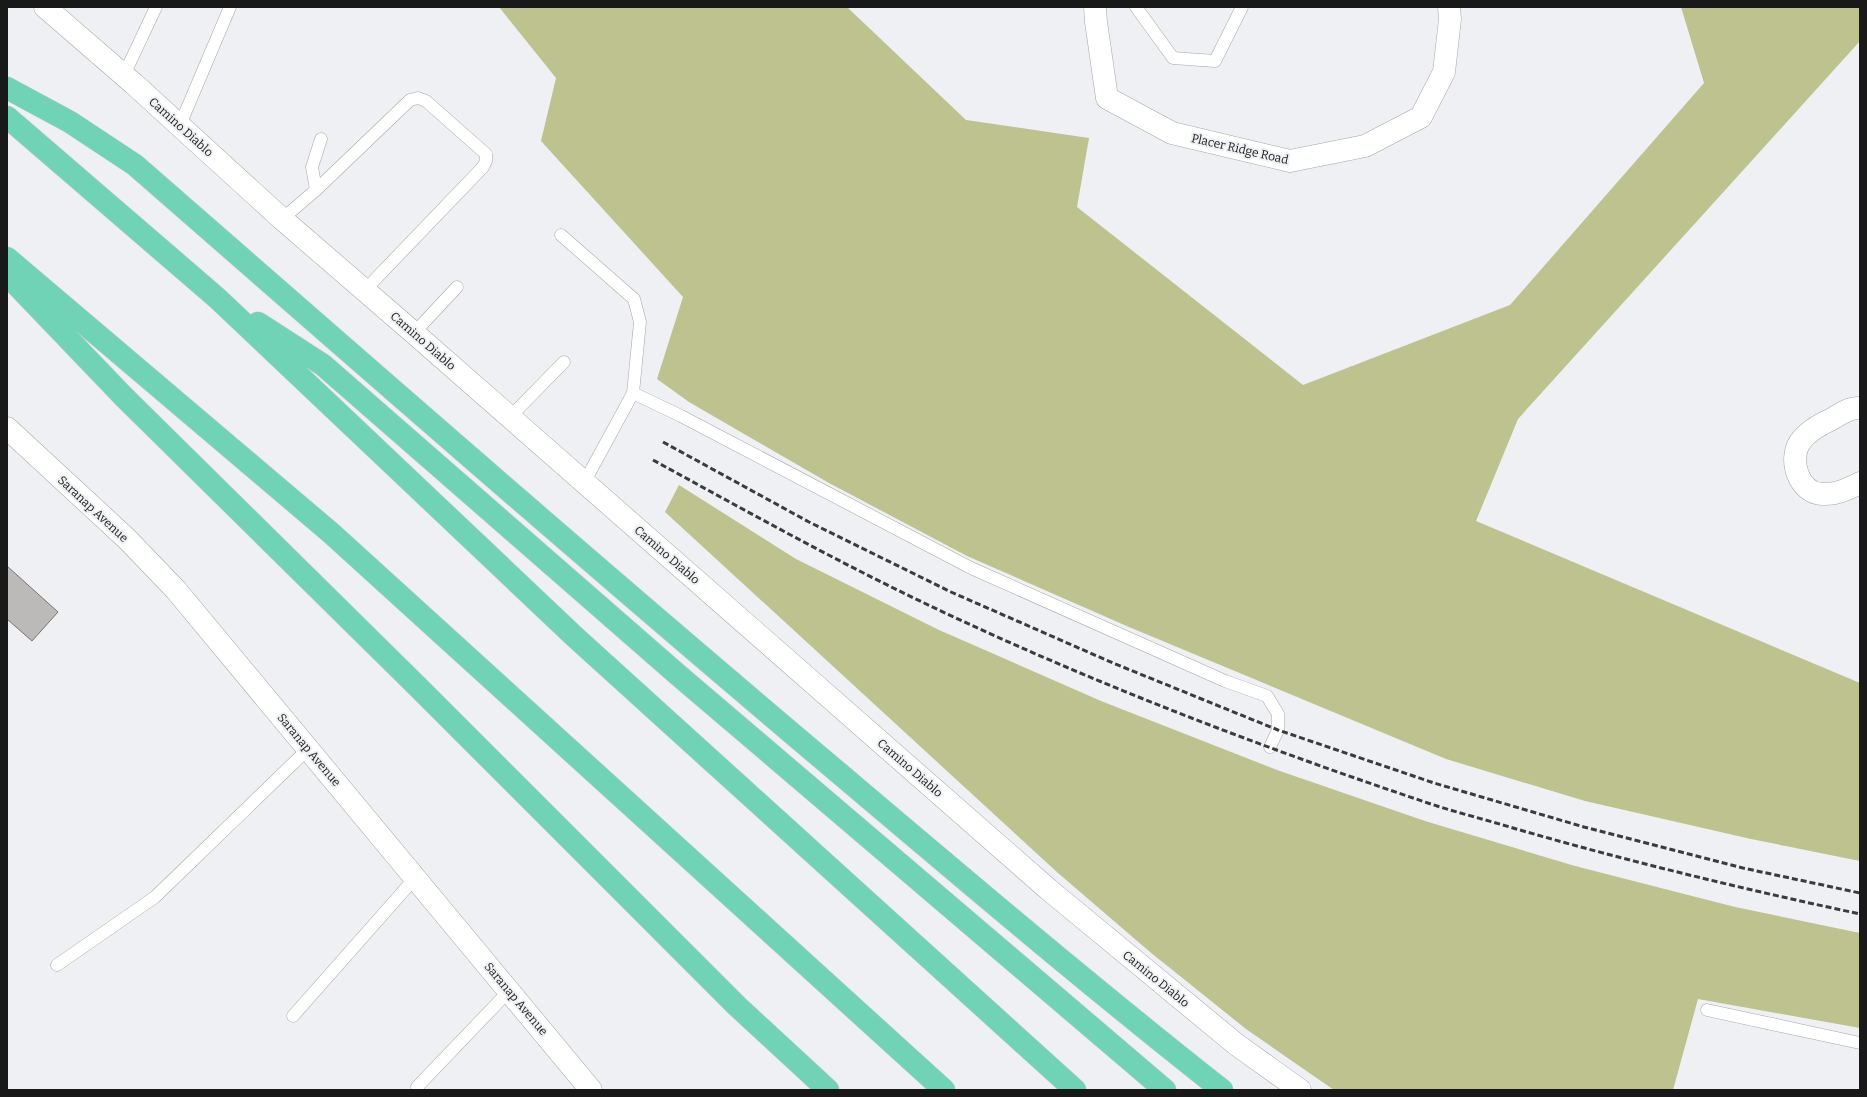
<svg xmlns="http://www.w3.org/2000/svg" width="1867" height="1097" font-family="Bitter,serif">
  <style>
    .green { fill: #bdc28f }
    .building { fill: #bcbab8; stroke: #777573 }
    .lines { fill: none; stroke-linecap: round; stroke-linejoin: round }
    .service-casing { stroke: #a5a6a8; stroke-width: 13 }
    .minor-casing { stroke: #a5a6a8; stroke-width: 23 }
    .tertiary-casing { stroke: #a5a6a8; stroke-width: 23 }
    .motorway-casing { stroke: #cccccd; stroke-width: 23 }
    .service { stroke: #fff; stroke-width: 12 }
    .minor { stroke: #fff; stroke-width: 22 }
    .tertiary { stroke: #fff; stroke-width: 22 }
    .motorway { stroke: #70d3b6; stroke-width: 22 }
    .rail { stroke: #3b3b3c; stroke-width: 3; stroke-dasharray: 6 3; stroke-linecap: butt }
    .labels { text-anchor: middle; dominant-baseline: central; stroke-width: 4; stroke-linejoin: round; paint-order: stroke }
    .street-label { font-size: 12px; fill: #19191a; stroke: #eff0f3 }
  </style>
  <rect width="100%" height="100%" fill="#eff0f3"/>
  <path class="green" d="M499,7h348l119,113 123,18 -12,69 226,178 207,-80 194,-222 -23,-76h179v34l-342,378 -42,102 384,162v178l-109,-22 -166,-38 -139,-42 -317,-132 -162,-71 -138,-73 -140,-81 -32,-23 26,-82 -142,-156 15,-63z
    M679,485l117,74 143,71 162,71 176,69 148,51 150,45 160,41 125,26v95l-162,-29 -25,91h-339l-88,-61 -96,-77 -92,-79 -393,-361z"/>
  <path class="building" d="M7,566l51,46 -26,29 -25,-22z"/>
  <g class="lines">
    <defs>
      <path id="service" d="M1136,7l37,51 42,3 27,-54
        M124,75l32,-68
        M180,125l50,-118
        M316,190l-4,-23 9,-28
        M282,219l34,-29 94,-90 8,-2 8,3 60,53v7l-3,6 -118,123
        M561,235l73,64 6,23 -7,71 -49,90
        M414,333l43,-46
        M633,393l48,23 290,152 254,113 42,15 11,18v16l-8,17
        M510,417l54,-55
        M57,965l98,-68 153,-148
        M1707,1010l153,33
        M293,1016l122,-138
        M417,1087l92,-96"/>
      <path id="minor" d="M1095,7l1,15 11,76 65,35 118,28 75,-15 56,-29 23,-45 6,-53 -1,-12
        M1860,408c-10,-1 -20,6 -28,11 -11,5 -25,13 -32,23 -12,18 -1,51 22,52 14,1 26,-5 38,-11
        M7,428l120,111 49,51 415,500"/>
      <path id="tertiary" d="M45,7l89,77 148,135 132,114 634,556 189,156 63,45"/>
      <path id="motorway" d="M7,88l63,34 65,43c236,206 471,412 711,614 124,105 249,211 376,311
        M7,117l210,181 358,339 500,453
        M7,258l324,275 613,557
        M7,275l116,121 296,292 318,318 91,84
        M258,323l65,42 354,309 488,416"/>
    </defs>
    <use href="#service" class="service-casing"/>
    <use href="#minor" class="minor-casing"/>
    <use href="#tertiary" class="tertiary-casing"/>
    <use href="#motorway" class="motorway-casing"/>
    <use href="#service" class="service"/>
    <use href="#minor" class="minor"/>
    <use href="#tertiary" class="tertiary"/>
    <use href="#motorway" class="motorway"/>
    <path class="rail" d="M663,442l146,80 142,70 162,71 165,67 156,53 150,44 159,41 117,25
      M653,460c95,52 190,105 288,151 157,74 320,136 484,191 29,10 59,17 88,26 114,33 230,61 347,86"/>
  </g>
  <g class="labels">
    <g class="street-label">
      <text transform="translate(181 127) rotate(42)">Camino Diablo</text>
      <text transform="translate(1240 149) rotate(13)">Placer Ridge Road</text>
      <text transform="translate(423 341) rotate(41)">Camino Diablo</text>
      <text transform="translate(93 509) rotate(43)">Saranap Avenue</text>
      <text transform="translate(667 555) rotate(41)">Camino Diablo</text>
      <text transform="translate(309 750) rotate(50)">Saranap Avenue</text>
      <text transform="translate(910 768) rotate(41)">Camino Diablo</text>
      <text transform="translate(1156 979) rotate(39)">Camino Diablo</text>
      <text transform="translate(516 999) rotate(50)">Saranap Avenue</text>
    </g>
  </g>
  <rect width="1867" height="1097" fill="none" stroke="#19191a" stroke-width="16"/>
</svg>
